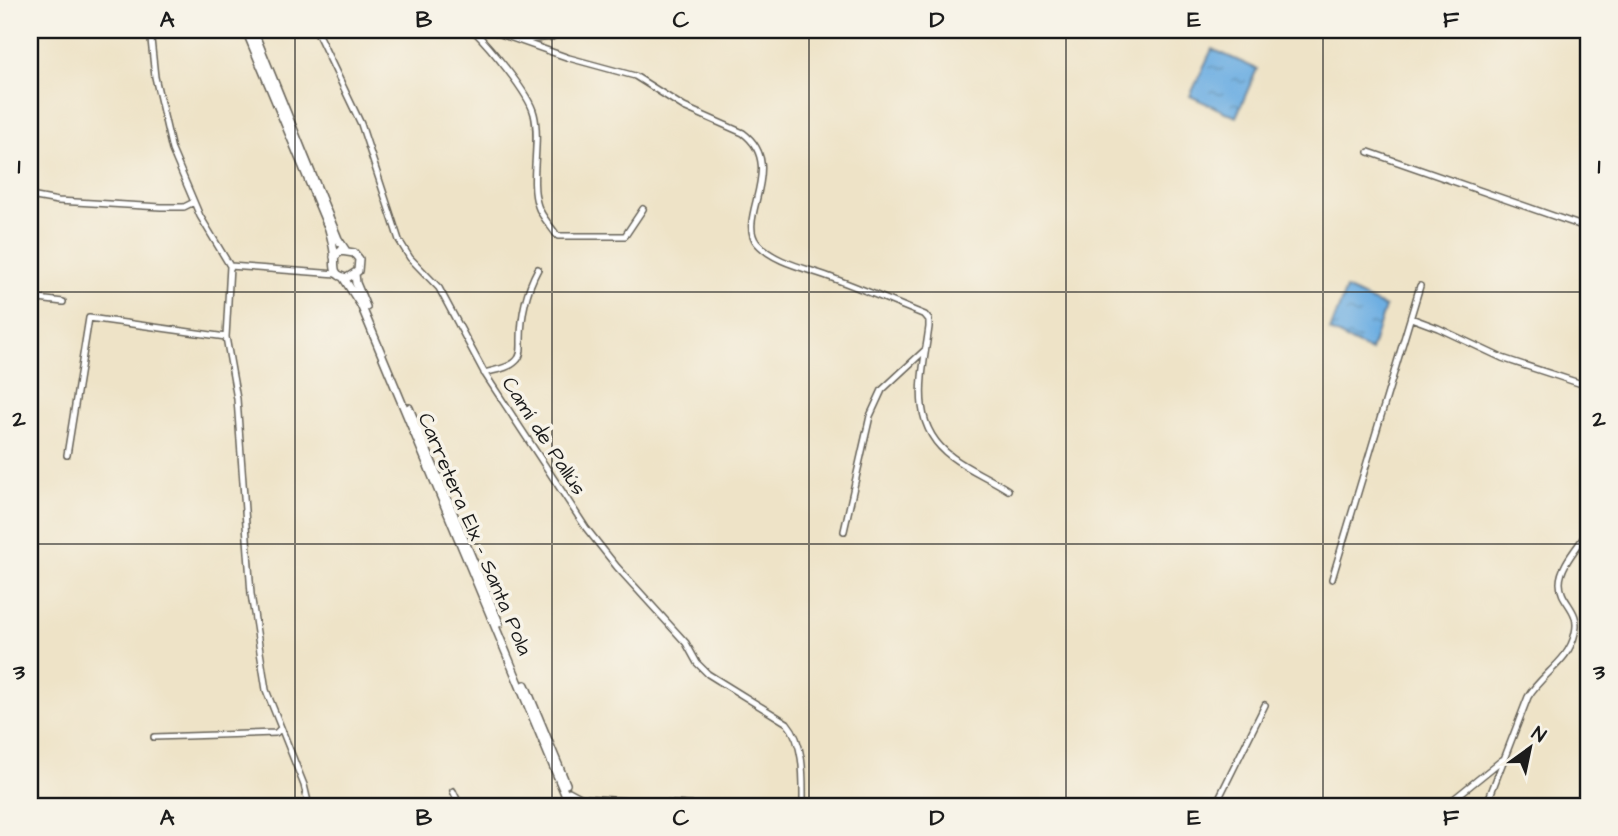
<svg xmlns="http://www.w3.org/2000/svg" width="1618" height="836" font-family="'Architects Daughter',sans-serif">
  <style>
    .water { fill: url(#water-ripples); stroke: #45667f; stroke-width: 2 }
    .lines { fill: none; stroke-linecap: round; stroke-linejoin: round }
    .street-casing { stroke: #666258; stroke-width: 8 }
    .secondary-casing { stroke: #666258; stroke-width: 10 }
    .street { stroke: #fff; stroke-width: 5 }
    .secondary { stroke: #fff; stroke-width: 7 }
    .grid { fill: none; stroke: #1c1c1c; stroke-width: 2; stroke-opacity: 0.55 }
    .labels { text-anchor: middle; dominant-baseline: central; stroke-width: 7; stroke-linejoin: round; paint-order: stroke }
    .street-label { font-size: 21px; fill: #1c1c1c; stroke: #f7f3e8 }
    .neatline { fill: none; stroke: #1c1c1c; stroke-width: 2.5 }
    .grid-label { font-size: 23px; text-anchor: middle; font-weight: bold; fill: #1c1c1c }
  </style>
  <defs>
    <pattern id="water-ripples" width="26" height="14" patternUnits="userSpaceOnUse" patternTransform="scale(1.75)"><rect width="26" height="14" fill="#6eafe2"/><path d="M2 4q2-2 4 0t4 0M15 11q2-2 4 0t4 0" fill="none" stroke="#5a8eb6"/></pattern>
  </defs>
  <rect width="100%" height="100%" fill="#f7f3e8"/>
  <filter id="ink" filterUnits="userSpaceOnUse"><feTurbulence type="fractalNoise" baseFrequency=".0143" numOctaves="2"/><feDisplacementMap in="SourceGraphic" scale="14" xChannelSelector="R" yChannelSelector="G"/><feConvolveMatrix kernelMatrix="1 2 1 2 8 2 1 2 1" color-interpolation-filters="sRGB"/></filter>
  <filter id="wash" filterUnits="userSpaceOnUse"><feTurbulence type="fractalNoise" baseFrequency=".00686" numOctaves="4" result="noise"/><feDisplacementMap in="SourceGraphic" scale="28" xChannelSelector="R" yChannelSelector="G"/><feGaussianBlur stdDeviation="1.57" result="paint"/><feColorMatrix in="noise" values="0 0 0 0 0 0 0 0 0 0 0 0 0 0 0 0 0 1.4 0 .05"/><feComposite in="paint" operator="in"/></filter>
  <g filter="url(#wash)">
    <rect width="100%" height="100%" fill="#eee3c7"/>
    <path class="water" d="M1212,49l45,20 -21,48 -46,-21z
      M1346,289l39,18 -14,44 -41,-20z"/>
  </g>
  <g filter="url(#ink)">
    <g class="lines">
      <defs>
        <path id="street" d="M150,30l5,47 17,73 28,66 30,50 -4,71 11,62 14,195 15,96 38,95 5,21
          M316,30l45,94 38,116 11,18 29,30 46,86 101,154 31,39 69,76 11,20 11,11 79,49c18,21 16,57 16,83
          M473,30c16,16 56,63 61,84 7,28 -5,67 4,92 3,10 12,19 18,28l2,2h67l18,-27
          M489,30l80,28 66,18 49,31 59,26c44,33 -7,85 14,110 18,21 54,26 78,36 30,11 60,24 90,36l4,5v7c-6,47 -22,97 23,130 17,13 38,21 56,33
          M525,40l27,-3 12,-7
          M1369,152l219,76
          M30,196l28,5 103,6h23l10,-5
          M230,266l107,8
          M30,298l33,4
          M1411,318l27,10 64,30 86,28
          M484,373c10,-3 24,-4 32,-12 6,-5 5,-14 5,-21 0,-25 5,-49 17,-71
          M67,455l22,-137 137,19
          M844,531l26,-115 12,-26 43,-40
          M1332,579l88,-293
          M154,737l122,-4 5,-5
          M453,791l7,15
          M569,791l13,7 120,8
          M1215,806l50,-101
          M1445,806l57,-46
          M1486,806l42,-109c14,-24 41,-35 47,-64 6,-24 -15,-30 -15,-50 0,-18 19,-37 28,-52"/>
        <path id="secondary" d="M246,30l83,199c2,8 4,15 5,23 2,13 -4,23 13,26l11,-7 1,-12 -5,-6 -13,-2 -7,6
          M253,30l85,209 8,12
          M355,274l1,9 10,24
          M343,277l18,28 209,501
          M409,408l90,215
          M525,685l41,99"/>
      </defs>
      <use href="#street" class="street-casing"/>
      <use href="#secondary" class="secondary-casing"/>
      <use href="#street" class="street"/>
      <use href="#secondary" class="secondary"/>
    </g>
  </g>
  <path class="grid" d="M295,30v776M552,30v776M809,30v776M1066,30v776M1323,30v776M30,292h1558M30,544h1558"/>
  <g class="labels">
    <g class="street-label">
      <text transform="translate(544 436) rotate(57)">Camí de Pallús</text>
      <text transform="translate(475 534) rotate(67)">Carretera Elx - Santa Pola</text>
    </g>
  </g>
  <rect width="1618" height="836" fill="none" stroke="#f7f3e8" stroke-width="77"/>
  <g transform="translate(1530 748) rotate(33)" stroke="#f7f3e8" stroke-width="5" paint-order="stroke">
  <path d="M0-5L12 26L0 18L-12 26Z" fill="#1c1c1c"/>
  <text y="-10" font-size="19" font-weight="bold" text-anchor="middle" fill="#1c1c1c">N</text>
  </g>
  <rect x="38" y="38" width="1542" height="760" class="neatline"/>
  <g class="grid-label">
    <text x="167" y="27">A</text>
    <text x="424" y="27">B</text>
    <text x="681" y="27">C</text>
    <text x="937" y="27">D</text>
    <text x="1194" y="27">E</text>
    <text x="1451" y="27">F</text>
    <text x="19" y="173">1</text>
    <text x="1599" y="173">1</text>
    <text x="19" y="426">2</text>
    <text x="1599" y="426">2</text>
    <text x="19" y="679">3</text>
    <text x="1599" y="679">3</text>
    <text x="167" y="825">A</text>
    <text x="424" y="825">B</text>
    <text x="681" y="825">C</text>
    <text x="937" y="825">D</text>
    <text x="1194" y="825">E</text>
    <text x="1451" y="825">F</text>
  </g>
</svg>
